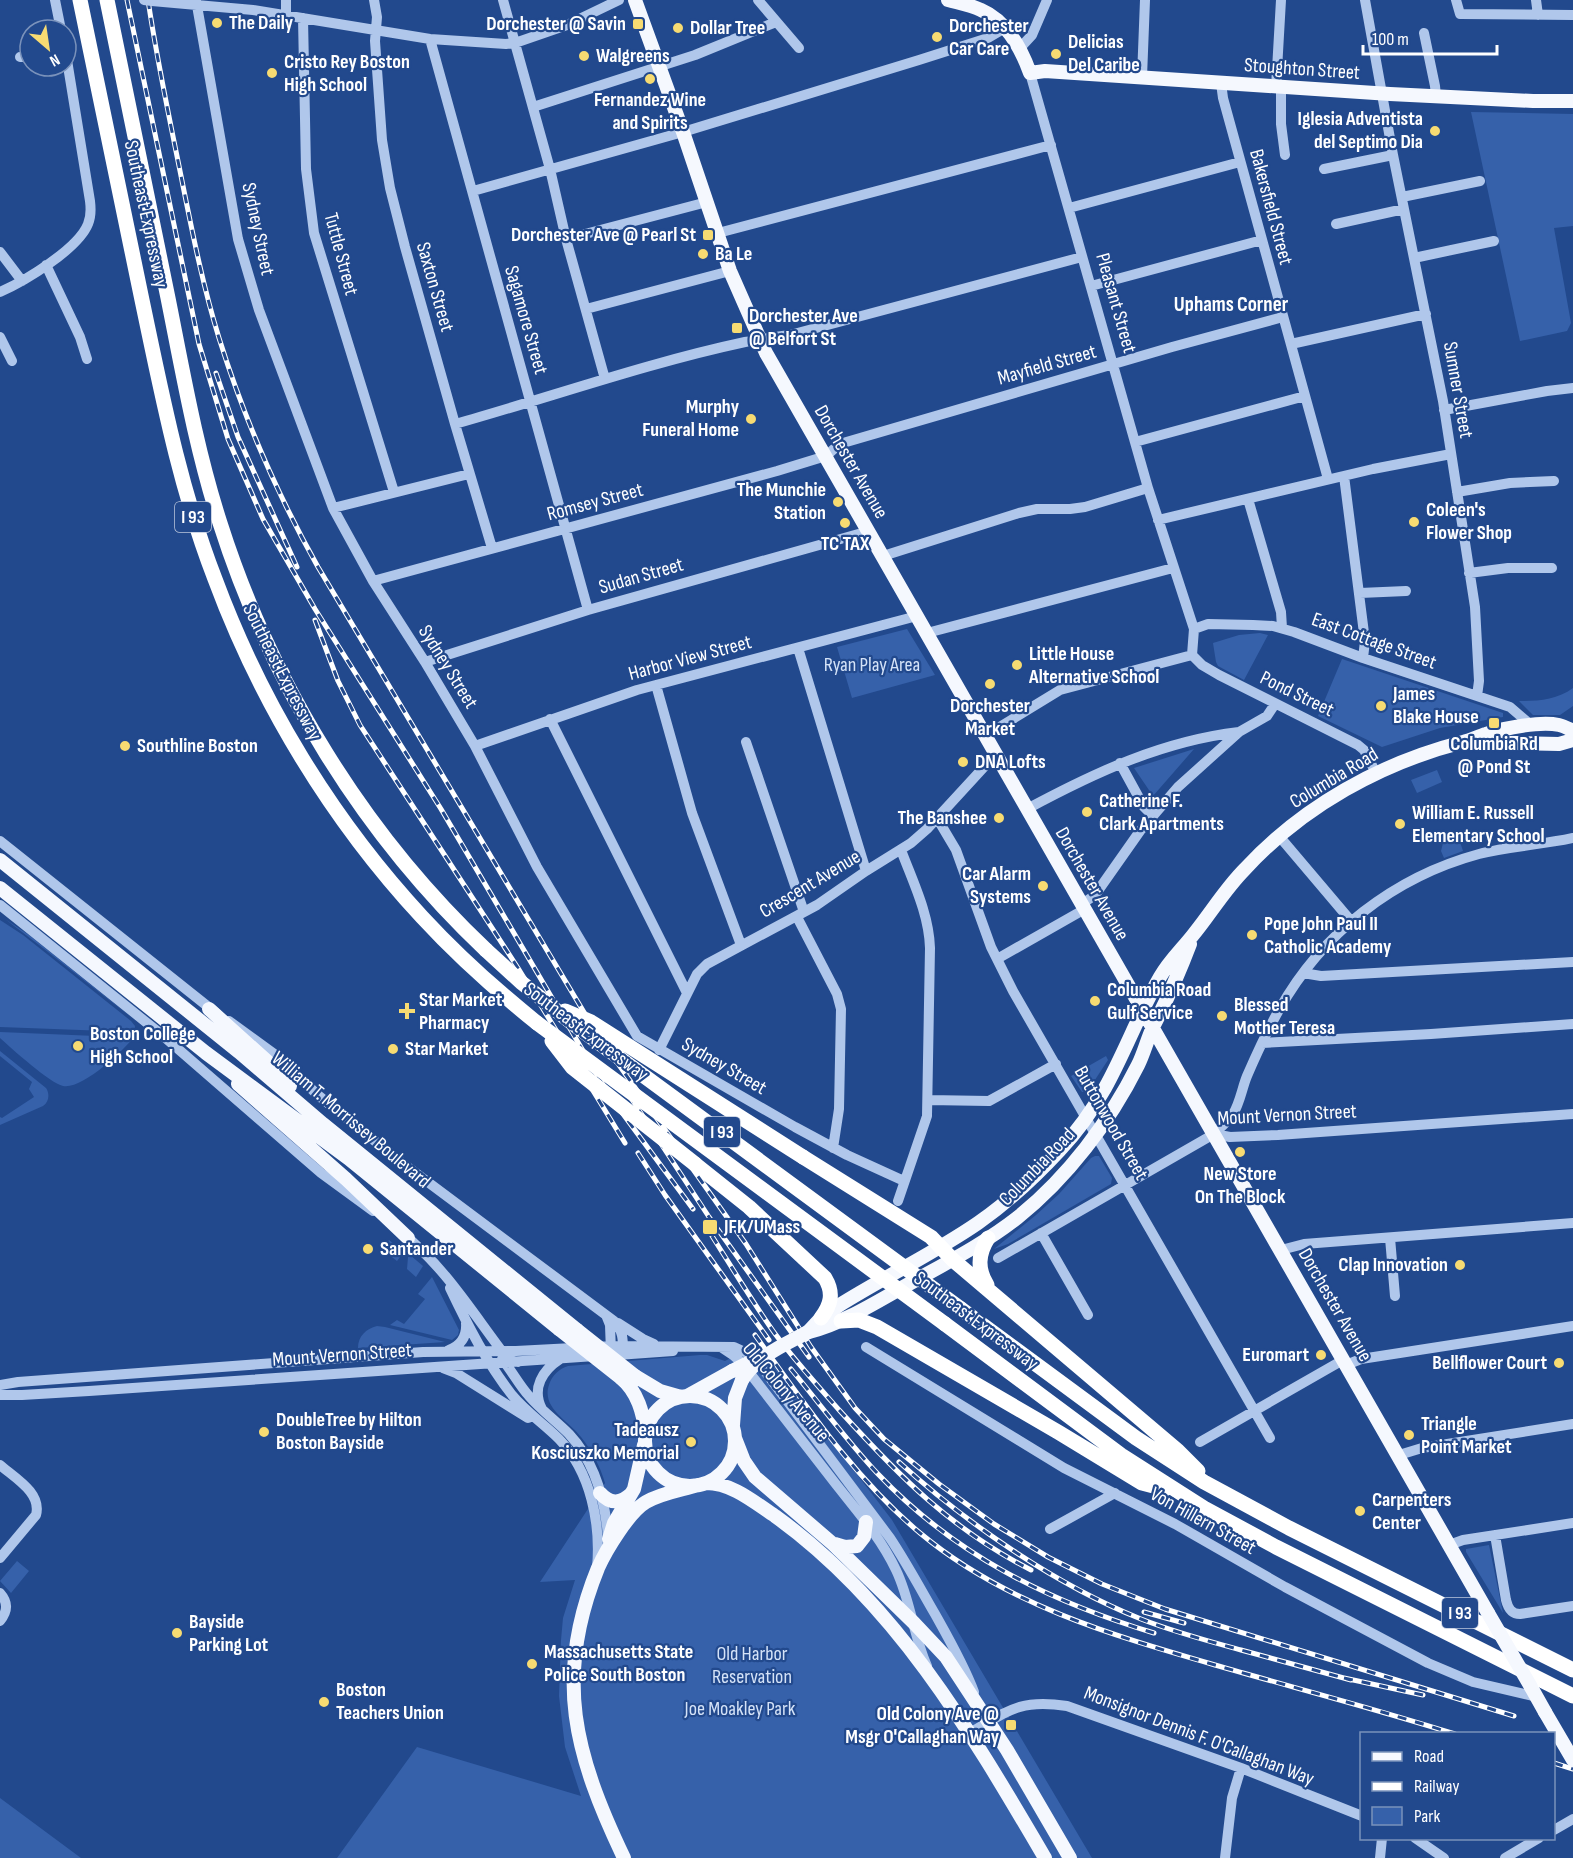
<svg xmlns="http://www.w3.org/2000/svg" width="1573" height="1858" font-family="'Sofia Sans Condensed',sans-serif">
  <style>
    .green { fill: #3661aa }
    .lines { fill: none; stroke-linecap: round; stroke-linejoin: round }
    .minor { stroke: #b0c7eb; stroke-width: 10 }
    .major { stroke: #f5f8fe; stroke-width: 14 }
    .highway { stroke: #fff; stroke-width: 15 }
    .rail-casing { stroke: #fff; stroke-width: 5 }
    .rail { stroke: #22498d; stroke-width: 3; stroke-dasharray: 9; stroke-linecap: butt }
    .minor-bridge { stroke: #b0c7eb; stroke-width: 10 }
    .major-bridge { stroke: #f5f8fe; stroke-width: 14 }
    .highway-bridge { stroke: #fff; stroke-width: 15 }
    .poi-dot { fill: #f7db72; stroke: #22498d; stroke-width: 2 }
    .labels { text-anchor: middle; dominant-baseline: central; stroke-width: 4.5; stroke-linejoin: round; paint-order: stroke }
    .shield { fill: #22498d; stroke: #bdc8dd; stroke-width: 1.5 }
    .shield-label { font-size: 18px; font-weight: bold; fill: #fff }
    .poi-label { font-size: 20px; font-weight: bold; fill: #fff; stroke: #22498d; text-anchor: start }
    .street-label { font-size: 20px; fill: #fff; stroke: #22498d }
    .park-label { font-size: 20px; fill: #d5e3f8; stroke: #22498d }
    .neighbourhood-label { font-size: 21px; font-weight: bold; fill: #fff; stroke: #22498d }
  </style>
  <rect width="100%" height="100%" fill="#22498d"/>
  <path class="green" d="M1471,112l102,2v112l-19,2 17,95 -4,8 -47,10z
    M907,629l28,46 -83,23 -15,-51z
    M1260,633l8,2 -24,45 -26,-14 -2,-4 -3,-19 26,-8z
    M1342,659l161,54v4l-63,11 -58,19 -64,-31z
    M1573,688v18l-13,9h-27l-14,-14c19,0 38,-1 54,-13z
    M1194,749l-41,47 -19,-28z
    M1437,770l5,12 -25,11 -6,-13z
    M1458,836l5,15 -19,7 -3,-7 2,-8z
    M5,919l24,16 108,87 -94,-74z
    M0,920l23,15 108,86 4,5 -1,6 -134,-5z
    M0,1032l120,5 15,-1c-11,14 -53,54 -72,50 -13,-3 -51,-37 -63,-48z
    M0,1051l46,37c4,6 3,14 -3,18l-43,19v-8l2,1 32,-21 -5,-8 3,-7 -32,-26z
    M1106,1056l2,4 -21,32h-5l-11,-16z
    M1095,1156h4l13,22 -1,6 -103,60 -14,5 42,-34 23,-21 32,-36z
    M389,1240l15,12 -7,9 -14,-11z
    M410,1255l13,11 -7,11 -9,-8 1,-12z
    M432,1277l27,53 -1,5 -6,5 -62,-15 7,-5 7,4 21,-25 -7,-5z
    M377,1326l8,1 60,15 -87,6c0,-12 8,-19 19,-22z
    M757,1344l135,176 200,338h-755l80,-111 164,49 -16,-49 -6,-51 2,-56 2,-22 12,-38 -35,2 65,-99c-5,-17 -13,-32 -24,-46 -12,-16 -40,-29 -32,-52 3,-10 10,-16 19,-19l132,-11h7l18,6z
    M1489,1545l14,68 -37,-61v-3z
    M17,1561l12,10 -18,22 -11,-12z
    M0,1798l81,60h-81z"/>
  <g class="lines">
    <path class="minor" d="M55,0l6,30
      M196,0l42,239 21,71 74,198 40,73 52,81 50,84 62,121 100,169 158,91 52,28 57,26
      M286,0v15
      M374,0l3,17 -2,24 7,99 8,48 15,59 50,177 37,124
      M503,0l47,169 16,70 39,140
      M758,0l41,48
      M1365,0l28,155 50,246 32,206 4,74 -2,15
      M1456,0l4,14 113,1
      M1536,0l2,15
      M152,1l101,9 177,29 76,5 9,-1 52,-18 52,-25
      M303,18l3,151 8,64 80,259
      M1424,33l11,53 1,10
      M430,39l158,571
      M1020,48l12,-13 15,-35
      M20,57h10
      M1030,73l118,415 46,141 -2,26
      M1142,77l3,-77
      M1221,83l2,15 105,381
      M1276,87l5,-87
      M1281,87v37l4,31
      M533,107l162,-52 81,-33
      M1324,169l69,-14
      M473,191l210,-59 236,-72 69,-22 17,-10
      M1402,197l78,-16
      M1069,208l171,-46
      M1336,224l68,-15
      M718,233l333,-88
      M566,239l141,-37
      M0,252l22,29
      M1414,258l80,-17
      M46,265l34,72 7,22
      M1091,286l171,-46
      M0,292c25,-11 78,-43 88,-68 3,-7 3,-15 2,-23l-24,-147
      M586,309l144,-38
      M0,337l12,24
      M1291,344l135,-30
      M1444,410l103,-19 26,-3
      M455,424c96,-27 192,-61 290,-82 15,-3 30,-5 45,-7l292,-78
      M1135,442l170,-46
      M1344,476l21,165 -2,17
      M1457,492l53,-9 44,-2
      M1248,499l33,113 1,16
      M333,508l136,-34
      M1158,520l215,-51 78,-15
      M883,556l136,-43 18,-4h33l15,-2 63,-19
      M1469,573l39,-5h44
      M373,581l404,-110 49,-15 9,-8 8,-5 329,-96 111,-30
      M1360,593l46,-2
      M1194,629l14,-5 45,1 20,1 21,6 69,26 147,49 21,18
      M927,633l246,-65
      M798,648l68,223
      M1192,655l10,10 17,10 139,70 6,5 12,23
      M425,662l163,-52 281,-79
      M656,685l36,128 49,132
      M550,719l137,274
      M985,736l75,-46 132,-35
      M746,742l58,170
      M475,746l162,-56 280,-74
      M1120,763l24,44 8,8
      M1027,809c67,-36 135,-68 212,-77
      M937,818l19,32 35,97 22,44 257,447
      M1279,836l72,85
      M0,841l216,172
      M1082,904l13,-9 45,-64 38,-44 61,-55 28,-16 8,-12
      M0,905l162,130 159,138 52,38
      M797,917l40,77 4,15 -2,100 -6,39
      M997,959l88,-50
      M1303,973l18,3 252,-14
      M229,1021l44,32 46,43 82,66 213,159c10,10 9,21 9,34
      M1262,1043l169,-9 142,-10
      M659,1050l38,-76 10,-10 110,-59 49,-34 45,-28 16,-14 68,-74
      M928,1100l61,1 67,-37
      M1214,1134l16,3 48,-2 295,-21
      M898,1201l29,-85 3,-168c-1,-34 -17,-66 -29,-98
      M402,1233c42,33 70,79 102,121l6,6 8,2
      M1041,1233l47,82
      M1390,1238l5,58
      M1281,1250l23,-6 269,-21
      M998,1258l216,-124c6,-6 14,-13 19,-20 7,-11 9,-26 14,-38 10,-23 20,-45 32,-66 43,-77 115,-133 200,-156 31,-8 63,-9 94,-16
      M450,1288c18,38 37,75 62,107 14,17 32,29 47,44 32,33 42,85 38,129
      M606,1315l4,10 1,27
      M618,1323l25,16 11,5
      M721,1347l12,8 9,8c31,40 62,80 93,120 22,28 46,55 61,87 15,31 17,65 31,96
      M866,1347l198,121 111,56 110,63 143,76 45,19 64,15
      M449,1350c13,-5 18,-14 17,-27
      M617,1355l56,-4
      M502,1359c10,12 17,26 27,37 12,14 27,25 40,38 26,28 36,66 39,102
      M1346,1365l15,-6 212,-33
      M443,1368l13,5 72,45
      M0,1385l18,-3 405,-30 93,-1 95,-5 123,1 13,6 14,13 129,172c16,24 30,50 45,76 14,25 29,51 39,78
      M0,1395h22l67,-4 506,-35
      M542,1409c-11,-21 1,-39 18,-50
      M1200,1442l143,-82
      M1399,1455l23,-7 151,-24
      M0,1465c15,13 42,28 36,50l-36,43
      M1050,1529l65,-36
      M1495,1535l11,65c2,8 5,14 14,14l53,-8
      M1449,1545l14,-5 110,-17
      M0,1593c8,9 8,18 0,28
      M970,1733c39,-23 50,-34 97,-27l174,62 121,48
      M1554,1830l19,-11
      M1415,1838l29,20
      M1225,1858l7,-60 9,-30
      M1380,1858l2,-20
      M1505,1858l34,-20"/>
    <path class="major" d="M635,0l48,132 47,139 36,82 722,1260
      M948,0c11,3 23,5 33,10 26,11 40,38 49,63l15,-2 345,23 143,7h40
      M1475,742l84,2 14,-4
      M0,860l239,192 84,72 254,206
      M0,888l206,165 142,105 211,171
      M209,1009l60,54 21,23
      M238,1084l108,95 62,59
      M808,1332l13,-14 17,-12c46,-29 95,-52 140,-83 30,-21 56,-45 81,-72 18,-19 33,-40 46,-63 20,-36 34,-75 55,-111 9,-16 22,-28 33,-42 18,-22 32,-46 52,-66 58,-63 136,-106 218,-127 8,-2 16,-6 23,-8 19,-6 54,-13 73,-9 5,1 10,4 14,6
      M809,1332c38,-10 72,-33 107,-52 34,-19 69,-37 101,-62 50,-40 92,-95 121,-153 6,-12 9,-25 15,-38 14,-27 26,-54 37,-83
      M635,1376l25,15 21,6
      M621,1378c17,14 22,35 25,56
      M687,1396l45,-25
      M645 1441a45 45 0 1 1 90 0a45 45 0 1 1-90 0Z
      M733,1425l2,-27 7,-18
      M735,1438l9,23 11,16 78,67 81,79 32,34 61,93 63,108
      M706,1483c26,0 48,19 69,33 121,87 196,216 270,342
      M600,1493c10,11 20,11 31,1
      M609,1539l5,-16 20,-34 10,-44
      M835,1544l10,3 12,-1 7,-9 2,-15
      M1531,1687l14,25
      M624,1858c-49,-103 -71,-180 -26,-290 8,-18 31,-56 48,-66 15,-9 36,-12 52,-17"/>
    <path class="highway" d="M80,0c21,100 42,200 62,300 20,95 38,189 73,279 46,124 117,241 207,338 35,38 74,73 115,106
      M107,0c20,99 41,199 61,298 15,75 28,151 52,225 51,160 143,311 266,427
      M803,1157l128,80 22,23 225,191 20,20
      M695,1164l54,43 76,71c9,15 6,27 -4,40
      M987,1285c-10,-16 -9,-31 1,-47
      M961,1309l175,129 68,44 85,46 284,142
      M841,1321l18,-1 18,7 181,105 84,51 23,6
      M945,1324l176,131 83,53 72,39 297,149"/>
    <defs>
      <path id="rail" d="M127,0l72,344 29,95 35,80 52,90 126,200 168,286 84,114
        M148,0c8,54 19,107 30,161 12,59 23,119 41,177 25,80 58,156 99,229l279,467 149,210 65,103 44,61 29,31 55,45 55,40 54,33 54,27 63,25 349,107
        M216,373l22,64 59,130
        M315,620l23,61 22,44 158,243 107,175
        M629,1095l80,122 100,140
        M638,1153l27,42 104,145
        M712,1236c21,33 41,67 64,99 20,27 42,51 64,76 60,66 111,118 191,159
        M755,1335c50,69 99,143 165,198 85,71 191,102 295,132 80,23 161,44 240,69
        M791,1369c29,35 56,72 87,105 77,81 170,127 276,159
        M899,1462c67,61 157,123 242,157 33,13 67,22 100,31 37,10 73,20 110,30
        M1144,1612l40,11
        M1344,1678l79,17
        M1554,1763l19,6"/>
    </defs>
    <use href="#rail" class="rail-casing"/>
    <use href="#rail" class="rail"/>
    <path class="minor-bridge" d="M144,0l8,1"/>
    <path class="major-bridge" d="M559,1329l62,49
      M577,1330l58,46
      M732,1371l22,-11
      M742,1380c15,-24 42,-35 66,-48
      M1488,1613l43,74
      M1545,1712l28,48"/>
    <path class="highway-bridge" d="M486,950l36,33 50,40 389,286
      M565,1011l26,11 212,135
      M537,1023l408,301
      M552,1041l20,26 123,97"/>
  </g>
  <g class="poi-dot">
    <circle cx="217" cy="23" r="6"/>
    <rect x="632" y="18" width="12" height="12" rx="3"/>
    <circle cx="678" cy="28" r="6"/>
    <circle cx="937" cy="37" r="6"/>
    <circle cx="1056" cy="54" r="6"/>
    <circle cx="584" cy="56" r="6"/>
    <circle cx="272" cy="73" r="6"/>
    <circle cx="650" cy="79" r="6"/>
    <circle cx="1435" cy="131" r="6"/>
    <rect x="702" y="229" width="12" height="12" rx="3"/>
    <circle cx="703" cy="254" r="6"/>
    <rect x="731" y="322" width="12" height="12" rx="3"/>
    <circle cx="751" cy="419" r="6"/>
    <circle cx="838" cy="502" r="6"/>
    <circle cx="1414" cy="522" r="6"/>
    <circle cx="845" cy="523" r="6"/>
    <circle cx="1017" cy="665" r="6"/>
    <circle cx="990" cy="684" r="6"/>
    <circle cx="1381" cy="706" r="6"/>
    <rect x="1488" y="717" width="12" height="12" rx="3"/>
    <circle cx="125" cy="746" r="6"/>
    <circle cx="963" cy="762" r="6"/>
    <circle cx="1087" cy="812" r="6"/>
    <circle cx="999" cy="818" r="6"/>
    <circle cx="1400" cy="824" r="6"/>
    <circle cx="1043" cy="886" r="6"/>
    <circle cx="1252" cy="935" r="6"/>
    <circle cx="1095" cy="1001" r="6"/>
    <path d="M404 1002h6v6h6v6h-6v6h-6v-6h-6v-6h6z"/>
    <circle cx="1222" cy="1016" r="6"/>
    <circle cx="78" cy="1046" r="6"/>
    <circle cx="393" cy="1049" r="6"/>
    <circle cx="1240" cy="1152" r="6"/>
    <rect x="702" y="1219" width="16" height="16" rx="3"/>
    <circle cx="368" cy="1249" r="6"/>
    <circle cx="1460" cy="1265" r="6"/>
    <circle cx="1321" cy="1355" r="6"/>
    <circle cx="1559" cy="1363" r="6"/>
    <circle cx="264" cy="1432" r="6"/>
    <circle cx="1409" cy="1435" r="6"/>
    <circle cx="691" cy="1442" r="6"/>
    <circle cx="1360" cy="1511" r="6"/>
    <circle cx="177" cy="1633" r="6"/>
    <circle cx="532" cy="1664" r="6"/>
    <circle cx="324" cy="1702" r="6"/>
    <rect x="1005" y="1719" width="12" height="12" rx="3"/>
  </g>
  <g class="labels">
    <g class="shield">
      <rect x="175" y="502" width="36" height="30" rx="4.5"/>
      <rect x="704" y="1117" width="36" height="30" rx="4.5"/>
      <rect x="1442" y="1598" width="36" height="30" rx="4.5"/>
    </g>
    <g class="shield-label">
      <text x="193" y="517">I 93</text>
      <text x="722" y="1132">I 93</text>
      <text x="1460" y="1613">I 93</text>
    </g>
    <g class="poi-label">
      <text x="229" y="23">The Daily</text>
      <text x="626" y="24" text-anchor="end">Dorchester @ Savin</text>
      <text x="949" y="26">Dorchester<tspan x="949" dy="23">Car Care</tspan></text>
      <text x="690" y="28">Dollar Tree</text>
      <text x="1068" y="42">Delicias<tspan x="1068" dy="23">Del Caribe</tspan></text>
      <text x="596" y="56">Walgreens</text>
      <text x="284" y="62">Cristo Rey Boston<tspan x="284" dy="23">High School</tspan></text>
      <text x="650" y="100" text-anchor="middle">Fernandez Wine<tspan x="650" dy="23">and Spirits</tspan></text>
      <text x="1423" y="119" text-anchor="end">Iglesia Adventista<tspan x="1423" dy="23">del Septimo Dia</tspan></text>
      <text x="696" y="235" text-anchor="end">Dorchester Ave @ Pearl St</text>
      <text x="715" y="254">Ba Le</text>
      <text x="749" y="316">Dorchester Ave<tspan x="749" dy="23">@ Belfort St</tspan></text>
      <text x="739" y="407" text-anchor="end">Murphy<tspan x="739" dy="23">Funeral Home</tspan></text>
      <text x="826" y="490" text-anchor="end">The Munchie<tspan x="826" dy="23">Station</tspan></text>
      <text x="1426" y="510">Coleen's<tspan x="1426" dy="23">Flower Shop</tspan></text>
      <text x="845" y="544" text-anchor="middle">TC TAX</text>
      <text x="1029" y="654">Little House<tspan x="1029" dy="23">Alternative School</tspan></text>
      <text x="1393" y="694">James<tspan x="1393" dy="23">Blake House</tspan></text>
      <text x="990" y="706" text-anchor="middle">Dorchester<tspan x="990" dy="23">Market</tspan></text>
      <text x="1494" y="744" text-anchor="middle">Columbia Rd<tspan x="1494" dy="23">@ Pond St</tspan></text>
      <text x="137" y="746">Southline Boston</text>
      <text x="975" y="762">DNA Lofts</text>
      <text x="1099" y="801">Catherine F.<tspan x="1099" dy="23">Clark Apartments</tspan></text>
      <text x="1412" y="813">William E. Russell<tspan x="1412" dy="23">Elementary School</tspan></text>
      <text x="987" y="818" text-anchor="end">The Banshee</text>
      <text x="1031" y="874" text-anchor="end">Car Alarm<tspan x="1031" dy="23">Systems</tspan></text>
      <text x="1264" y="924">Pope John Paul II<tspan x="1264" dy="23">Catholic Academy</tspan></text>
      <text x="1107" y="990">Columbia Road<tspan x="1107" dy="23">Gulf Service</tspan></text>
      <text x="419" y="1000">Star Market<tspan x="419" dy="23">Pharmacy</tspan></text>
      <text x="1234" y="1005">Blessed<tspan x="1234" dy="23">Mother Teresa</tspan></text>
      <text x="90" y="1034">Boston College<tspan x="90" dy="23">High School</tspan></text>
      <text x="405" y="1049">Star Market</text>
      <text x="1240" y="1174" text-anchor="middle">New Store<tspan x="1240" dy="23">On The Block</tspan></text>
      <text x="724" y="1227">JFK/UMass</text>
      <text x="380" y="1249">Santander</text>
      <text x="1448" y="1265" text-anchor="end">Clap Innovation</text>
      <text x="1309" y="1355" text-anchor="end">Euromart</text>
      <text x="1547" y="1363" text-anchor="end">Bellflower Court</text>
      <text x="276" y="1420">DoubleTree by Hilton<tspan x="276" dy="23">Boston Bayside</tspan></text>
      <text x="1421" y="1424">Triangle<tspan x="1421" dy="23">Point Market</tspan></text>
      <text x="679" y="1430" text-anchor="end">Tadeausz<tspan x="679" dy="23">Kosciuszko Memorial</tspan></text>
      <text x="1372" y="1500">Carpenters<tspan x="1372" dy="23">Center</tspan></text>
      <text x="189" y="1622">Bayside<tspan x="189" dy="23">Parking Lot</tspan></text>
      <text x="544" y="1652">Massachusetts State<tspan x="544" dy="23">Police South Boston</tspan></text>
      <text x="336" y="1690">Boston<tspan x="336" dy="23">Teachers Union</tspan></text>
      <text x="999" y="1714" text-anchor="end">Old Colony Ave @<tspan x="999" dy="23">Msgr O'Callaghan Way</tspan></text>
    </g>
    <g class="street-label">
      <text transform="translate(1302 69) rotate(4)">Stoughton Street</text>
      <text transform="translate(1271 207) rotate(75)">Bakersfield Street</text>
      <text transform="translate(146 214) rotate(78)">Southeast Expressway</text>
      <text transform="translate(258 229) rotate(78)">Sydney Street</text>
      <text transform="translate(341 254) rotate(75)">Tuttle Street</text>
      <text transform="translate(435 287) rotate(74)">Saxton Street</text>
      <text transform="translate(1116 303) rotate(74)">Pleasant Street</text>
      <text transform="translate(526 320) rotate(74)">Sagamore Street</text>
      <text transform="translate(1047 365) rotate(-16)">Mayfield Street</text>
      <text transform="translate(1458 390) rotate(80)">Sumner Street</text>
      <text transform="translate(851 462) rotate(60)">Dorchester Avenue</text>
      <text transform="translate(595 502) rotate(-15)">Romsey Street</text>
      <text transform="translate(641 576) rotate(-16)">Sudan Street</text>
      <text transform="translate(1374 641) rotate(20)">East Cottage Street</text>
      <text transform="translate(690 658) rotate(-15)">Harbor View Street</text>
      <text transform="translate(448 667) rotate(58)">Sydney Street</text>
      <text transform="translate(282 672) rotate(63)">Southeast Expressway</text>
      <text transform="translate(1297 694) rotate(26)">Pond Street</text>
      <text transform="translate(1334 778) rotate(-31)">Columbia Road</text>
      <text transform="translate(810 884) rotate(-31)">Crescent Avenue</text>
      <text transform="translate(1092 884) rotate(60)">Dorchester Avenue</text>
      <text transform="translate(586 1032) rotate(37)">Southeast Expressway</text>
      <text transform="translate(724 1066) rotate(30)">Sydney Street</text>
      <text transform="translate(1287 1115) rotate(-3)">Mount Vernon Street</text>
      <text transform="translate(351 1120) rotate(40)">William T. Morrissey Boulevard</text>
      <text transform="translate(1111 1123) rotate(60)">Buttonwood Street</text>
      <text transform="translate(1037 1167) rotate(-46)">Columbia Road</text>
      <text transform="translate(1335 1305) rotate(60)">Dorchester Avenue</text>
      <text transform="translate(976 1321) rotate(37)">Southeast Expressway</text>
      <text transform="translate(342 1355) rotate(-4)">Mount Vernon Street</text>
      <text transform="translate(786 1392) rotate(50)">Old Colony Avenue</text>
      <text transform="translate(1203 1521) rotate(29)">Von Hillern Street</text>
      <text transform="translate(1199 1736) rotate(21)">Monsignor Dennis F. O'Callaghan Way</text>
    </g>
    <g class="park-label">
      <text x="872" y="665">Ryan Play Area</text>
      <text x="752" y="1654">Old Harbor<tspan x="752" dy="23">Reservation</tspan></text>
      <text x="740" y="1709">Joe Moakley Park</text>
    </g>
    <g class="neighbourhood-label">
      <text x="1231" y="304">Uphams Corner</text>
    </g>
  </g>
  <rect x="1360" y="1732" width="195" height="108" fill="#22498d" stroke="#7a92bb" stroke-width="1.5"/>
  <rect x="1372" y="1752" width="30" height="9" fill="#f5f8fe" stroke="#7a92bb" stroke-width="1.5"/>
  <text x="1414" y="1762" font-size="18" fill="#ffffff">Road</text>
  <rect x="1372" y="1782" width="30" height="9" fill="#ffffff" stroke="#7a92bb" stroke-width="1.5"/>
  <text x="1414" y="1792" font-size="18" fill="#ffffff">Railway</text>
  <rect x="1372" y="1807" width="30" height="18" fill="#3661aa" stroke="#7a92bb" stroke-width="1.5"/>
  <text x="1414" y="1822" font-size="18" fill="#ffffff">Park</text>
  <g transform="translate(48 48) rotate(151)"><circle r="28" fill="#22498d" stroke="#7a92bb" stroke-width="1.5"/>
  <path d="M0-4.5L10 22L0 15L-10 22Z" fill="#f7db72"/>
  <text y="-9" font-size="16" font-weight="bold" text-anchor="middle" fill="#ffffff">N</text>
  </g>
  <path d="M1363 45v9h134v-9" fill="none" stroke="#ffffff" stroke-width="3"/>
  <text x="1372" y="45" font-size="18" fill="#ffffff" stroke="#22498d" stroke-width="4.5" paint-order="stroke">100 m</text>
</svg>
